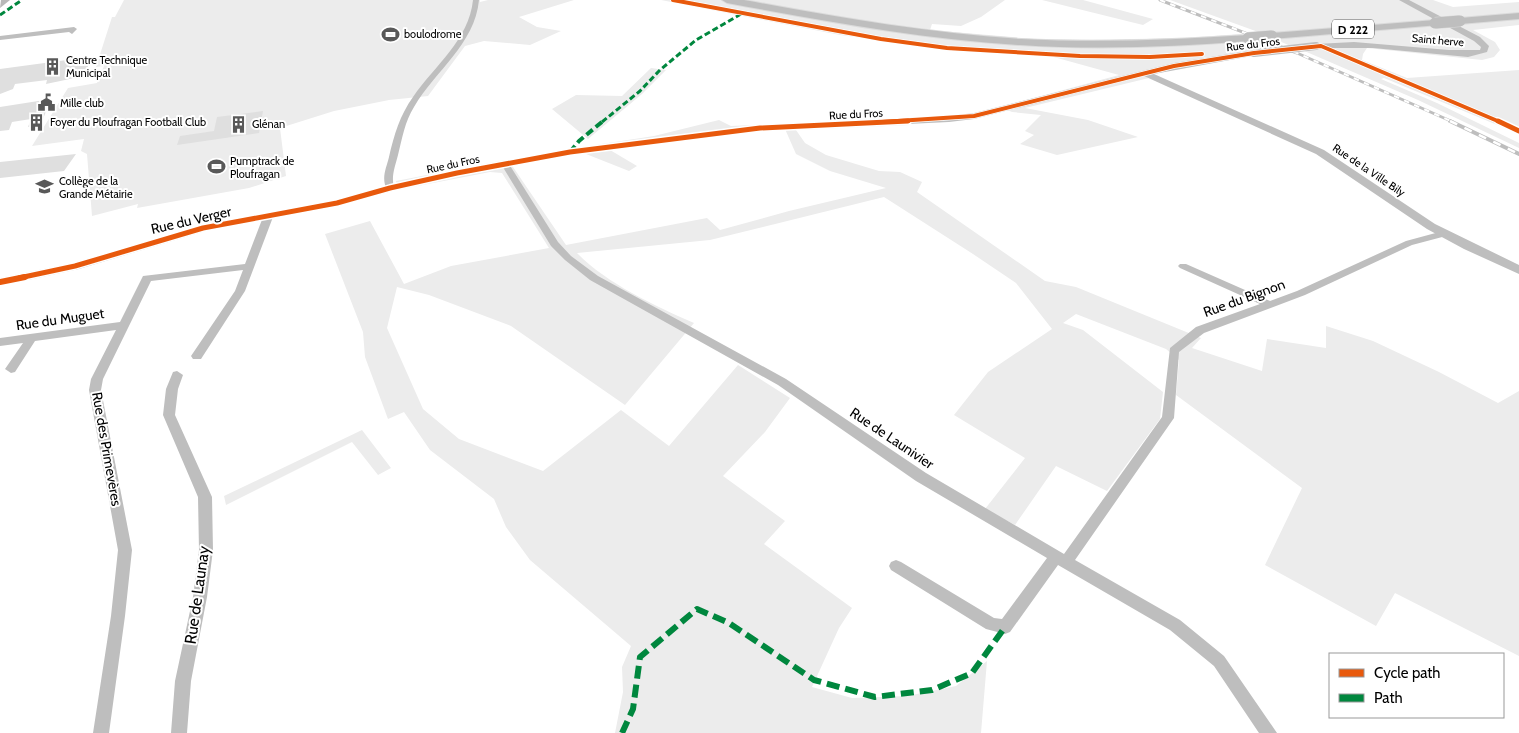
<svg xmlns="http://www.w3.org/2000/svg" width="1519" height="733" font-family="Cabin,sans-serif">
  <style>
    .green { fill: #ececec }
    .building { fill: #dfdfdf }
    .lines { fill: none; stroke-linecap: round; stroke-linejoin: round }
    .trunk-casing { stroke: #dbdbdb; stroke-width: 2 }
    .minor { fill: #bebebe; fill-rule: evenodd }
    .tertiary { fill: #bebebe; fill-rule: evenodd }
    .secondary { fill: #b8b8b8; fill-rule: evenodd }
    .trunk { fill: #bebebe; fill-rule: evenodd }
    .rail-far1-casing { stroke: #bebebe; stroke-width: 3 }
    .rail-casing { stroke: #bebebe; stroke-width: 4 }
    .rail-far1 { stroke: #fff; stroke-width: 2; stroke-dasharray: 5.5; stroke-linecap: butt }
    .rail { stroke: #fff; stroke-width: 2.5; stroke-dasharray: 8; stroke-linecap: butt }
    .trunk-bridge-casing { stroke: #dbdbdb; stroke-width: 12; stroke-linecap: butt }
    .tertiary-bridge { stroke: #bebebe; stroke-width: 8 }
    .trunk-bridge { stroke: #bebebe; stroke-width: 11 }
    .quiet-far2 { stroke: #00873e; stroke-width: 3; stroke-dasharray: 6 3; stroke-linecap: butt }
    .quiet-far1 { stroke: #00873e; stroke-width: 4; stroke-dasharray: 8 4; stroke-linecap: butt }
    .quiet { stroke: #00873e; stroke-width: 6; stroke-dasharray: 13 6; stroke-linecap: butt }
    .cycleway-far2-casing { stroke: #fff; stroke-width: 5.5 }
    .cycleway-far1-casing { stroke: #fff; stroke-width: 8 }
    .cycleway-casing { stroke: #fff; stroke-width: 9 }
    .cycleway-far2 { stroke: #e8590c; stroke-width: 4 }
    .cycleway-far1 { stroke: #e8590c; stroke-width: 5 }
    .cycleway { stroke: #e8590c; stroke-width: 6 }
    .labels { text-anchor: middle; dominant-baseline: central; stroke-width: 4; stroke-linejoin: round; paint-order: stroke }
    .far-poi-label { font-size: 11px; fill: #000; stroke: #fff; text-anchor: start }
    .far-street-label { font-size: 11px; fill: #000; stroke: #fff }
    .shield { fill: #fff; stroke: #4c4c4c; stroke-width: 1 }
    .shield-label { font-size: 12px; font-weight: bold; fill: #000 }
    .street-label { font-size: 14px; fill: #000; stroke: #fff }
    .near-street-label { font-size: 16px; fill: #000; stroke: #fff }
  </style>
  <rect width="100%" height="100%" fill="#fff"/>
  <path class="green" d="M124,0h356v2l8,-2h86l-55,17 18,10 24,4 -31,14 -46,-4 -19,5 -37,50 -39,4 -55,11 -54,17 6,48 -37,12 -112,20 1,-4 -46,12 -5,-62 -6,-3 3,-12 -52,7 36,-58 29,-5 7,-17 -8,1 16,-50h3z
    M661,0h344l-24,17 -20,9 -29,-2 -2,6 104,9 47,1 103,-2 57,-4 45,18 -66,8 -13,-3 -69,16 11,5 -124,30 63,12 50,17 -81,18 -37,-11 14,-9 -9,-4 16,-16 -29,-3 -12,-5 119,-32 -69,-19 -103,-7 -107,-14z
    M1042,0h41l70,19 -10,6z
    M1170,0h263l20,7 66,-5v23l-46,5 22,12 5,8 -6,7 -12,3 -115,-12 -4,6 -1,6 45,18 112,-8v64l-135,-56 -3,1 56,24 82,40v5l-101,-48 -116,-50 19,-2 -28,-1 -32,-14z
    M651,68l15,2 -24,24 -54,45 -36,-30 24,-14 46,1z
    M899,118l11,7 -114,5 9,13 21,12 53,16 21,1 22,10 -5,10 128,89 31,6 125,51 -9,10 70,23 5,-32 59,9v-22l47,15 66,31 59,31 21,-12v265l-124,-63 -19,33 -111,-61 37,-77 -126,-93 3,-35 -13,-11 -90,-35 -13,9 20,7 80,62 -3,27 -53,72 -51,-25 -41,59 -30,-16 40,-51 -71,-43 34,-43 64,-43 -36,-46 -43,-29 -89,-57 -174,43 -133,13c29,30 78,53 117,70l-69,82 -114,-79 -82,-31 -32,-8 -10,41 36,81 36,30 84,32 78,-61 48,36 69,-81 52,33 -25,34 -42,44 62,45 -21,23 88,64 -13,20 -27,59 40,11 55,-2 49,-10 31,-25 -6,72h-366l8,-41 -1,-25 9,-21 -101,-86 -24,-33 -12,-28 -64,-49 -26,-38 -16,7 -23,-62 -2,-25 -38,-98 45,-13 34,63 47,-18 98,-18 -47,-75 -12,-1 -93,18 -1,-9 109,-21 8,7 53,78 141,-27 13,12 69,-19 97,-23 -56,-17 -34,-17 -11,-25 -60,6 -115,15 27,16 -8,5 -43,-17 -4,-7 72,-11 65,-16 12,6z
    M362,430l29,38 -13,7 -26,-33 -126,63 -2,-9z"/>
  <path class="building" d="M89,57l-2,17 -3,2 -38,8 1,-4 -32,4 -2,5 -13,5v-25z
    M51,99l-10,25 -13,3 3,-8 -19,3 -3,8 -9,1v-24z
    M263,111l-4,22 -82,12 3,-9 34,-5 3,-14z
    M76,154l-12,17 -64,7v-16z"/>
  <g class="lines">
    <defs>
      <path id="trunk" d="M722,0h22c91,17 184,33 277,39 76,4 151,1 227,-4l6,3 -6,3c-76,6 -152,9 -228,4 -99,-6 -196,-24 -293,-42z
        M1519,13v6l-59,5 -5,-3 5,-3z
        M1435,20l4,1 1,2 -1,2 -167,14 -5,-3 5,-3z"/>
    </defs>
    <use href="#trunk" class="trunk-casing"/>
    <path class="minor" d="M473,0h6c-4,44 -44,71 -65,107 -9,14 -12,32 -16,48 -3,12 -7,21 -4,33l-4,3 -3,-1c-6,-12 -1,-21 2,-33 5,-22 11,-42 24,-60 22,-32 56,-57 60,-97z
      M74,27l3,2 -5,5 -3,-2 -69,8v-4z
      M505,161l4,3 49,78 13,14 27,20 188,103 140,94 138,81 98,-137 8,-69 26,-21 64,-23 -80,-36 -2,-2 2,-2h6l84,37 27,-10 109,-50 37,-10 3,1v4l-34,9 -107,50 -101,38 -25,19 -5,66 -99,142 105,60 44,36 53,77h-18l-45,-67 -44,-36 -112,-65 -48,67 -5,2 -19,-5 -95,-59 -2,-4 2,-4 5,-2 5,2 93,56 8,1 45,-61 -131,-77 -138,-96 -188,-105 -25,-20 -14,-14 -50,-82z
      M268,214l5,3 -28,74 -44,68h-8l-2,-3 44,-65 8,-21 -92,11 -48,98 -2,11 31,160 -7,66 -16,117h-16l18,-117 7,-66 -29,-160 2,-11 25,-49 -81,11 -20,31 -4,1 -6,-4 18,-26 -23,3v-8l120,-16 23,-46 102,-12 18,-47z
      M177,371l6,4 -5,14 -3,26 37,82 1,53 -6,47 -16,84 -4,52h-16l4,-52 18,-84 6,-47 -1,-53 -35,-82 3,-26 7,-17z"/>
    <path class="tertiary" d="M1399,0h10l71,37 9,9 -2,6 -19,5 -95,-9h-57l-4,-2 4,-2 38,-2 95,8h31l1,-3 -7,-6z
      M1254,50l3,1v4l-103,19 170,76 111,74 84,41v9l-55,-25 -37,-20 -111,-75 -172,-78 -170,43 -25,3 -189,9 -190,24 -113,21 -65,15 -55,15 -132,25 -126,38 -79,17v-8l73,-15 130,-38 133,-25 54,-15 67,-15 113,-21 190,-24 189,-9 25,-3 200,-50z"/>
    <path class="secondary" d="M10,0l-10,8 1,-8z"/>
    <use href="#trunk" class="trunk"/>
    <defs>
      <path id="rail-far1" d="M1160,0l137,53 156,69"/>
      <path id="rail" d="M1450,121l69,33"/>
    </defs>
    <use href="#rail-far1" class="rail-far1-casing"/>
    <use href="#rail" class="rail-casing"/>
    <use href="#rail-far1" class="rail-far1"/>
    <use href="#rail" class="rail"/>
    <defs>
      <path id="trunk-bridge" d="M1435,23l25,-2
        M1248,38l24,-2"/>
    </defs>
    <use href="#trunk-bridge" class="trunk-bridge-casing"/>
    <path class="tertiary-bridge" d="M1254,53l62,-7"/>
    <use href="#trunk-bridge" class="trunk-bridge"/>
    <path class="quiet-far2" d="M0,15l22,-15
      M602,122l38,-31 20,-21 36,-30 45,-26"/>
    <path class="quiet-far1" d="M570,152l9,-11 24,-20"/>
    <path class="quiet" d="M622,733l11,-24 7,-52 57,-48 32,14 85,57 61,17 57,-7 40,-17 33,-46"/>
    <defs>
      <path id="cycleway-far2" d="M673,0l208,39 66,9 133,8 70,1 52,-3
        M882,122l92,-6 200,-50 80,-13 67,-7 179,76"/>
      <path id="cycleway-far1" d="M1498,121l21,10
        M19,278l56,-12 128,-38 134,-25 53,-15 67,-15 113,-21 190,-24 148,-7"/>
      <path id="cycleway" d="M0,282l25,-5"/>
    </defs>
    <use href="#cycleway-far2" class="cycleway-far2-casing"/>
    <use href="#cycleway-far1" class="cycleway-far1-casing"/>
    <use href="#cycleway" class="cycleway-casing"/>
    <use href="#cycleway-far2" class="cycleway-far2"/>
    <use href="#cycleway-far1" class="cycleway-far1"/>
    <use href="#cycleway" class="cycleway"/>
  </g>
  <defs>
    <symbol id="stadium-bare" viewBox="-9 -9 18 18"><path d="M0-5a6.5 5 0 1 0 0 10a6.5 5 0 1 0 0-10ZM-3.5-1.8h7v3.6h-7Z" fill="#595959" stroke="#fff" stroke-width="2.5" paint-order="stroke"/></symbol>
    <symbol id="building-bare" viewBox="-9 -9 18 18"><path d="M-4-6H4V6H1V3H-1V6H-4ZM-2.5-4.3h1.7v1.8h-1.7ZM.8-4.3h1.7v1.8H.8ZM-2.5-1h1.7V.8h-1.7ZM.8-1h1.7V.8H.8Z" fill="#595959" stroke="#fff" stroke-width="2.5" paint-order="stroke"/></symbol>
    <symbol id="civic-bare" viewBox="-9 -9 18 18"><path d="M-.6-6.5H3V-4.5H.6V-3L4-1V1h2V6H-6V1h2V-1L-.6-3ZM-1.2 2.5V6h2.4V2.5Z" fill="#595959" stroke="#fff" stroke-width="2.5" paint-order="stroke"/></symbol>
    <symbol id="school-bare" viewBox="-9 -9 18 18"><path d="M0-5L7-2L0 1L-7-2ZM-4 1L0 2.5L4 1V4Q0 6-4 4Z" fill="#595959" stroke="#fff" stroke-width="2.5" paint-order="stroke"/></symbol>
  </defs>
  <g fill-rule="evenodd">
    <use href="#stadium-bare" x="378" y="22" width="25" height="25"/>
    <use href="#building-bare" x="40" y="54" width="25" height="25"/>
    <use href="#civic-bare" x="34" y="90" width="25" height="25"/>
    <use href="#building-bare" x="24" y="110" width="25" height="25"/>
    <use href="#building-bare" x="226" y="112" width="25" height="25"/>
    <use href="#stadium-bare" x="204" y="154" width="25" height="25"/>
    <use href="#school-bare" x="32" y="174" width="25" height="25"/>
  </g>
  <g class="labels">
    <g class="far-poi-label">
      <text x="404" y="34">boulodrome</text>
      <text x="66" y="60">Centre Technique<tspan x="66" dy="13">Municipal</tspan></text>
      <text x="60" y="103">Mille club</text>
      <text x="50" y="122">Foyer du Ploufragan Football Club</text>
      <text x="252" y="124">Glénan</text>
      <text x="230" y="161">Pumptrack de<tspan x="230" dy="13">Ploufragan</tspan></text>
      <text x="59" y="181">Collège de la<tspan x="59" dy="13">Grande Métairie</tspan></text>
    </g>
    <g class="far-street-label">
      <text transform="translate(1438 40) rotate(5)">Saint herve</text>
      <text transform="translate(1253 44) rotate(-7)">Rue du Fros</text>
      <text transform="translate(856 114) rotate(-3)">Rue du Fros</text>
      <text transform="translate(453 164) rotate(-12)">Rue du Fros</text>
      <text transform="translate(1369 170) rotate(34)">Rue de la Ville Bily</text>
    </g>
    <rect class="shield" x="1332" y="19.5" width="42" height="19" rx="4"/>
    <g class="shield-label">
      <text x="1353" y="29">D 222</text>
    </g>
    <g class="street-label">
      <text transform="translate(191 220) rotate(-13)">Rue du Verger</text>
      <text transform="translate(1244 298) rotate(-20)">Rue du Bignon</text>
      <text transform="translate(60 319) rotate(-8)">Rue du Muguet</text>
      <text transform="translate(892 438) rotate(34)">Rue de Launivier</text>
      <text transform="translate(107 449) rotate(80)">Rue des Primevères</text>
    </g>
    <g class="near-street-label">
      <text transform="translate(197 595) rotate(-82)">Rue de Launay</text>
    </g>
  </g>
  <rect x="1329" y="653" width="175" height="65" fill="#ffffff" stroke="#999999"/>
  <rect x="1339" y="669" width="25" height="8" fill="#e8590c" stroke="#999999"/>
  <text x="1374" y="678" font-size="15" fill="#000000">Cycle path</text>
  <rect x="1339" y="694" width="25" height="8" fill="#00873e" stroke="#999999"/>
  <text x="1374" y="703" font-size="15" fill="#000000">Path</text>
</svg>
